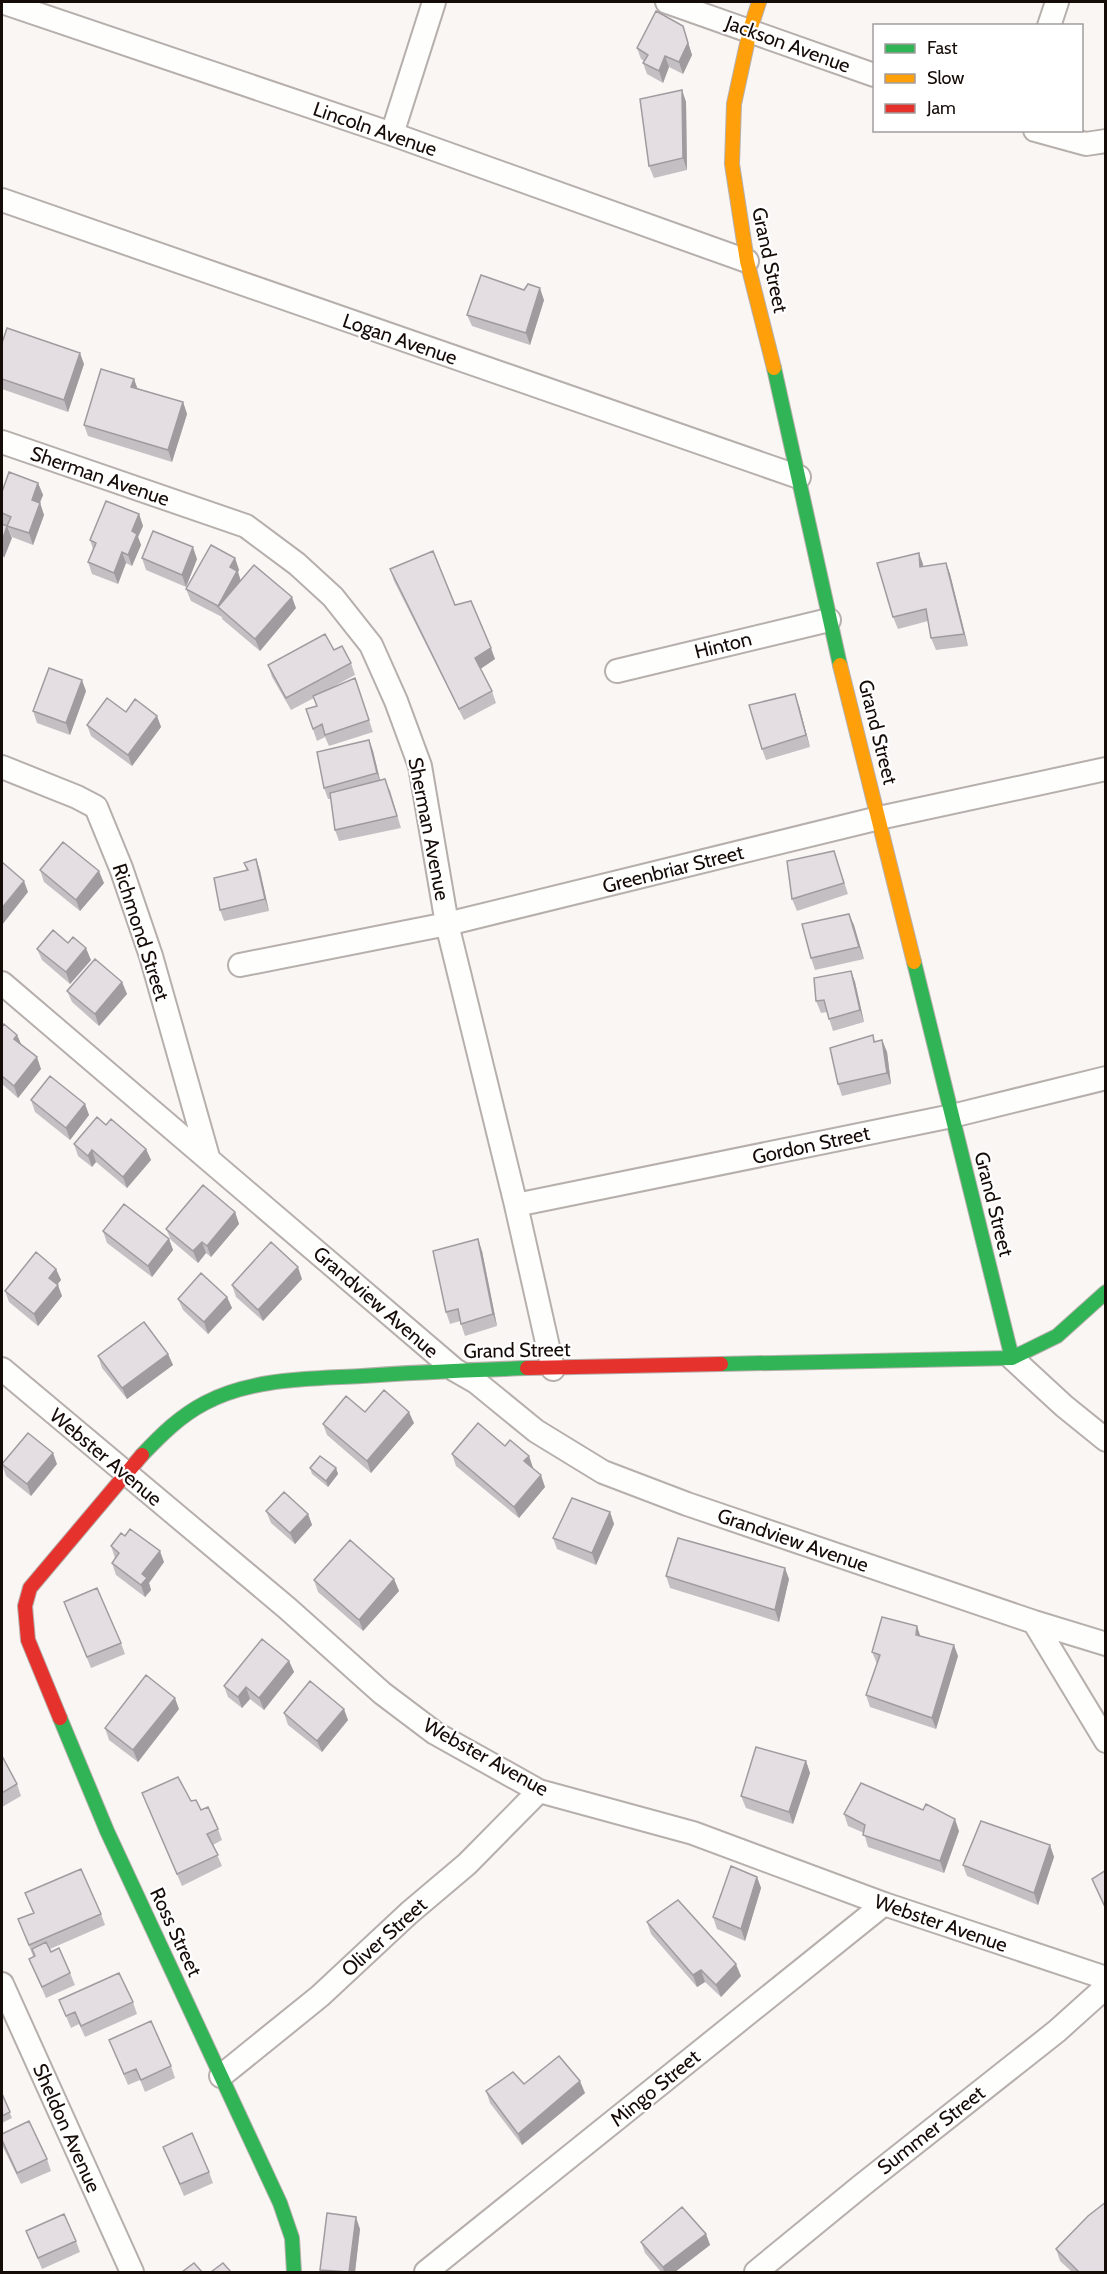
<svg xmlns="http://www.w3.org/2000/svg" width="1107" height="2274" font-family="Cabin,sans-serif">
  <style>
    .lines { fill: none; stroke-linecap: round; stroke-linejoin: round }
    .street-casing { stroke: #b6afac; stroke-width: 26 }
    .fast-casing { stroke: #b6afac; stroke-width: 16 }
    .slow-casing { stroke: #b6afac; stroke-width: 16 }
    .jam-casing { stroke: #b6afac; stroke-width: 16 }
    .street { stroke: #fefefd; stroke-width: 22 }
    .fast { stroke: #30b455; stroke-width: 14 }
    .slow { stroke: #ff9f0a; stroke-width: 14 }
    .jam { stroke: #e5322d; stroke-width: 14 }
    .wall { fill: #c4bfc3 }
    .shaded-wall { fill: #a09b9f }
    .building { fill: #e4dee3; stroke: #a09b9f; stroke-width: 1.5 }
    .labels { text-anchor: middle; dominant-baseline: central; stroke-width: 4.5; stroke-linejoin: round; paint-order: stroke }
    .street-label { font-size: 20px; fill: #150b07; stroke: #fff }
  </style>
  <rect width="100%" height="100%" fill="#faf6f4"/>
  <g class="lines">
    <defs>
      <path id="street" d="M2,2l390,132 355,127
        M667,2l207,73
        M1049,26l8,-24
        M1035,130l51,14 20,-3
        M392,134l42,-132
        M2,200l797,277
        M2,442l244,84 51,38 36,33 38,48 25,56 24,65 27,158 69,281 37,164
        M617,671l212,-51
        M2,767l75,30 19,10 25,61 30,88 57,201
        M240,965l207,-41 432,-106 227,-49
        M2,983l453,387 21,12 60,49 67,41 84,32 347,118 72,22
        M516,1205l436,-89 154,-38
        M1012,1358l52,48 42,34
        M2,1369l285,239 95,85 53,40 104,58 154,42 191,71 222,74
        M1034,1622l72,119
        M2,1984l130,288
        M221,2076l99,-80 89,-83 58,-49 72,-73
        M426,2272l458,-368
        M756,2272l105,-86 196,-155 49,-44"/>
      <path id="fast" d="M774,368l66,297
        M914,962l98,396
        M721,1364l291,-6 45,-22 49,-44
        M142,1455c19,-20 38,-39 63,-52 47,-25 105,-24 157,-27 55,-4 110,-6 165,-8
        M60,1718l47,113 173,372 12,35 2,34"/>
      <path id="slow" d="M759,2l-9,28 -16,74 -2,60 15,97 27,107
        M840,665l74,297"/>
      <path id="jam" d="M527,1368l194,-4
        M60,1718l-32,-78 -3,-34 5,-18 112,-133"/>
    </defs>
    <use href="#street" class="street-casing"/>
    <use href="#fast" class="fast-casing"/>
    <use href="#slow" class="slow-casing"/>
    <use href="#jam" class="jam-casing"/>
    <use href="#street" class="street"/>
    <use href="#fast" class="fast"/>
    <use href="#slow" class="slow"/>
    <use href="#jam" class="jam"/>
  </g>
  <path class="wall" d="M683,26l9,29 -9,19 -14,-7 -6,16 -16,-9 -4,-11 1,-2 -3,-2 -4,-11z
    M682,90l4,12 1,68 -33,8 -5,-12z
    M524,290l20,10 -14,45 -58,-19 -5,-11z
    M2,343l82,21 -16,48 -66,-23z
    M134,379l3,9 46,14 4,12 -15,48 -84,-26 -4,-11z
    M38,483l5,12 -3,8 4,12 -11,30 -21,-8 -5,-11 -5,-3v-10z
    M139,514l4,12 -5,11 3,8 -9,21 -6,-3 -8,21 -26,-10 -4,-12 5,-13 -3,-9z
    M142,558l55,1 -11,28 -40,-17z
    M235,558l4,12 -1,2 3,9 55,27 -36,43 -38,-32v-2l-31,-16 -5,-12z
    M946,563l4,11 18,72 -32,4 -5,-12 -3,-17 -30,8 -5,-12 30,-53v3z
    M390,569l65,36 40,54 -15,10 12,22 4,12 -32,17 -70,-139z
    M334,650l17,13 4,12 -26,14 26,-11 18,54 -44,14 -4,-9 -8,4 -11,-32 11,-3 -3,-8 -23,12 -19,-33 -4,-12z
    M86,691l-16,44 -33,-12 -4,-12z
    M799,706l11,41 -44,13 -4,-11z
    M126,712l31,4 4,11 -29,39 -41,-30 -4,-11z
    M369,740l4,11 7,29 10,10 11,38 -62,13 -4,-11 -4,-31h-3l-4,-11z
    M256,859l4,12 9,40 -45,10 -4,-11 27,-39 -3,-8z
    M838,863l10,31 -51,17 -5,-12z
    M40,870l64,13 -24,28 -36,-29z
    M849,914l15,45 -49,11 -4,-12z
    M68,943l23,17 -21,24 -28,-24 -5,-11z
    M851,971l4,11 9,40 -31,9 -6,-19 -6,1 -5,-12z
    M122,982l5,12 -28,32 -27,-24 -5,-11z
    M2,1027l15,8 4,9 20,25 -23,29 -16,-14z
    M873,1035l2,7 7,-2 5,12 4,32 -49,12 -4,-12z
    M31,1100l54,4 4,11 -19,25 -35,-28z
    M106,1125l40,24 5,11 -24,28 -31,-26 -4,5 -14,-11 -4,-12z
    M235,1212l4,12 -28,33 -5,-4 -8,10 -27,-23 -5,-11z
    M103,1231l66,8 4,11 -21,27 -45,-34z
    M482,1251l15,75 -32,10 -5,-15 -10,3 -4,-12z
    M56,1269l5,11 -4,4 5,12 -24,30 -29,-24 -4,-11z
    M302,1279l-39,42 -27,-24 -4,-12z
    M227,1297l5,11 -24,26 -25,-24 -5,-11z
    M168,1354l5,11 -46,34 -25,-31 -4,-12z
    M365,1412l49,11 -43,50 -44,-38 -4,-11z
    M505,1446l24,10 4,12h-1l13,19 -26,31 -63,-52 -4,-12z
    M2,1464h55l-26,32 -25,-20z
    M310,1468h26l2,6 -10,13 -16,-13z
    M266,1511l42,3 4,11 -17,19 -24,-21z
    M610,1512l4,12 -18,41 -39,-16 -4,-11z
    M111,1546l53,16 -15,21 2,7 -6,7 -29,-22 -4,-12 3,-5z
    M666,1576l123,3 -10,43 -109,-34z
    M394,1579l5,12 -36,40 -45,-39 -4,-12z
    M64,1602l57,41 4,11 -34,14z
    M921,1636l37,20 -22,73 -66,-22 -4,-12 11,-31 -5,-12z
    M289,1661l5,11 -30,38 -14,-11 -8,9 -14,-11 -4,-11z
    M179,1709l-41,53 -29,-22 -4,-12z
    M284,1713l64,7 -26,32 -34,-27z
    M2,1756l15,28 4,12 -19,11z
    M806,1761l4,12 -17,51 -47,-16 -5,-12z
    M142,1793l49,8 10,9 17,19 4,11 -9,5 9,21 -40,20z
    M844,1814l115,17 -15,42 -76,-26 -4,-14 -16,-7z
    M1050,1845l4,12 -16,48 -71,-29 -4,-11z
    M1106,1870v41l-14,-32z
    M757,1877l4,11 -16,53 -28,-12 -4,-12z
    M25,1893l76,21 4,11 -55,24 1,3 19,21 5,12 -29,13 -17,-39 6,-3h-2l-15,-37 15,-6z
    M647,1922l94,54 -20,21 -16,-15 -8,5 -46,-53z
    M59,2000l74,2 4,12 -52,23 -6,-13 -8,4z
    M109,2040l62,26 4,12 -30,14 -5,-12 -12,5z
    M524,2084l61,9 -63,52 -32,-42 -4,-12z
    M3,2096l9,22 -10,5v-26z
    M2,2134l45,25 4,12 -30,13 -18,-37 -1,-5z
    M163,2147l46,25 4,11 -29,13z
    M360,2229l-5,43h-35v-2z
    M26,2231l50,10 4,11 -38,17z
    M706,2234l4,11 -35,27h-14l-16,-19 -4,-11z
    M1056,2249l50,23h-34l-12,-11z"/>
  <path class="shaded-wall" d="M683,26l9,29 -9,19 -4,-12z
    M665,56l4,11 -6,16 -4,-12z
    M682,90l4,12 1,68 -4,-12z
    M540,288l4,12 -14,45 -4,-12z
    M80,353l4,11 -16,48 -4,-12z
    M134,379l4,11 -7,-3z
    M183,402l4,12 -15,48 -4,-12z
    M38,483l5,12 -7,16 -4,-11z
    M40,503l4,12 -11,30 -4,-12z
    M139,514l4,12 -5,11 3,8 -9,21 -4,-11 4,-24z
    M7,526l5,12 -8,20 -2,-5v-12z
    M193,547l4,12 -11,28 -4,-12z
    M122,552l4,11 -8,21 -4,-11z
    M919,553l4,11 1,15 -4,-12z
    M235,558l4,12 -1,2 3,10 -23,25 4,11 -4,-12 12,-39z
    M946,563l4,11 18,72 -4,-12z
    M292,597l4,11 -36,43 -5,-12z
    M491,648l4,11 -16,11 -4,-12z
    M82,680l4,11 -16,44 -4,-12z
    M795,694l4,12 11,41 -4,-12z
    M157,716l4,11 -29,39 -4,-11z
    M369,740l4,11 8,33 -4,-11z
    M256,859l4,12 9,40 -4,-12z
    M99,871l5,12 -24,28 -4,-11z
    M24,881l4,11 -26,33v-17z
    M849,914l5,11 10,34 -5,-12z
    M86,948l5,12 -21,24 -4,-12z
    M851,971l4,11 9,40 -4,-12z
    M122,982l5,12 -28,32 -4,-12z
    M17,1035l5,11 -8,-7z
    M882,1040l5,12 4,32 -4,-11z
    M37,1057l4,12 -23,29 -4,-12z
    M85,1104l4,11 -19,25 -4,-12z
    M146,1149l5,11 -24,28 -4,-11z
    M92,1150l4,12 -4,5 -4,-11z
    M235,1212l4,12 -28,33 -4,-11z
    M169,1239l4,11 -21,27 -4,-11z
    M478,1239l4,12 15,75 -4,-12z
    M202,1242l4,11 -8,10 -5,-12z
    M298,1267l4,12 -39,42 -5,-11z
    M56,1269l5,11 -7,9 -5,-11z
    M58,1285l4,11 -24,30 -4,-12z
    M227,1297l5,11 -24,26 -4,-12z
    M168,1354l5,11 -46,34 -5,-11z
    M409,1412l5,11 -43,50 -4,-12z
    M53,1453l4,11 -26,32 -4,-12z
    M529,1456l4,12 -5,5 -4,-12z
    M336,1468l2,6 -10,13 -2,-6z
    M541,1475l4,12 -26,31 -5,-11z
    M610,1512l4,12 -18,41 -4,-12z
    M308,1514l4,11 -17,19 -5,-11z
    M160,1551l4,11 -15,21 2,7 -6,7 -4,-12 1,-11z
    M785,1568l4,11 -10,43 -4,-12z
    M394,1579l5,12 -36,40 -4,-11z
    M917,1626l4,12 -5,-3z
    M954,1645l4,11 -22,73 -4,-11z
    M289,1661l5,11 -30,38 -5,-12z
    M246,1687l4,12 -8,9 -4,-11z
    M175,1698l4,11 -41,53 -5,-12z
    M344,1709l4,11 -26,32 -5,-11z
    M806,1761l4,12 -17,51 -4,-12z
    M955,1819l4,12 -15,42 -4,-12z
    M1050,1845l4,12 -16,48 -4,-12z
    M757,1877l4,11 -16,53 -4,-12z
    M736,1964l5,12 -20,21 -5,-12z
    M701,1970l4,12 -8,5 -4,-12z
    M580,2081l5,12 -63,52 -4,-11z
    M356,2217l4,12 -5,43h-6z
    M706,2234l4,11 -35,27h-11l-1,-5z"/>
  <path class="building" d="M656,11l27,15 5,17 -9,19 -14,-6 -6,15 -16,-8 5,-8 -11,-7z
    M682,90l1,68 -34,8 -9,-67z
    M481,275l43,15 4,-6 12,4 -14,45 -59,-18z
    M7,328l73,25 -16,47 -62,-21v-36z
    M101,369l33,10 -3,8 52,15 -15,48 -84,-25z
    M9,472l29,11 -6,17 8,3 -11,30 -22,-7 4,-9 -9,-4v-21z
    M106,501l33,13 -7,17 5,3 -9,21 -6,-3 -8,21 -26,-11 8,-19 -6,-3z
    M2,524l5,2 -5,15z
    M153,531l40,16 -11,28 -40,-17z
    M211,545l24,13 -5,9 7,4 -19,35 -32,-17z
    M433,551l22,54 16,-4 20,47 -16,10 17,33 -33,18 -69,-140z
    M919,553l1,14 26,-4 18,71 -33,4 -5,-29 -33,8 -16,-54z
    M254,565l38,32 -37,42 -37,-32z
    M325,634l9,16 8,-4 9,17 -65,35 -18,-33z
    M49,668l33,12 -16,43 -33,-12z
    M355,678l14,42 -44,15 -3,-11 -9,5 -7,-20 11,-3 -4,-10z
    M795,694l11,41 -44,14 -13,-44z
    M107,698l19,14 9,-13 22,17 -29,39 -41,-30z
    M369,740l8,33 -53,15 -7,-36z
    M385,779l12,37 -62,14 -5,-37z
    M63,842l36,29 -23,29 -36,-30z
    M834,851l10,32 -52,16 -5,-38z
    M256,859l9,40 -45,11 -6,-32 34,-8 -4,-7z
    M2,862l22,19 -22,27z
    M849,914l10,33 -48,11 -9,-34z
    M53,930l15,13 5,-6 13,11 -20,24 -29,-23z
    M95,959l27,23 -27,32 -28,-23z
    M851,971l9,39 -31,9 -5,-19 -8,1 -2,-23z
    M4,1024l13,11 -3,4 23,18 -23,29 -12,-10v-49z
    M873,1035l1,7 8,-2 5,33 -49,11 -8,-36z
    M50,1076l35,28 -19,24 -35,-28z
    M97,1117l9,8 5,-6 35,30 -23,28 -31,-27 -4,6 -14,-12z
    M203,1185l32,27 -28,34 -5,-4 -9,9 -27,-22z
    M124,1204l45,35 -21,27 -45,-35z
    M478,1239l15,75 -32,10 -3,-15 -12,3 -13,-61z
    M271,1242l27,25 -40,43 -26,-25z
    M36,1252l20,17 -7,9 9,7 -24,29 -29,-23z
    M201,1273l26,24 -23,25 -26,-23z
    M144,1322l24,32 -46,34 -24,-32z
    M384,1390l25,22 -42,49 -44,-37 23,-28 19,16z
    M478,1423l27,23 5,-6 19,16 -5,5 17,14 -27,32 -62,-53z
    M28,1433l25,20 -26,31 -25,-20z
    M320,1456l16,12 -10,13 -16,-13z
    M284,1492l24,22 -18,19 -24,-22z
    M572,1498l38,14 -18,41 -39,-15z
    M130,1529l30,22 -18,23 5,4 -6,7 -29,-22 7,-10 -8,-7 10,-13 4,3z
    M678,1538l107,30 -10,42 -109,-34z
    M350,1540l44,39 -35,41 -45,-40z
    M97,1588l24,55 -34,14 -23,-55z
    M882,1617l35,9 -1,9 38,10 -22,73 -66,-23 14,-40 -8,-3z
    M262,1639l27,22 -30,37 -13,-11 -8,10 -14,-11z
    M146,1675l29,23 -42,52 -28,-22z
    M310,1681l34,28 -27,32 -33,-28z
    M756,1747l50,14 -17,51 -48,-16z
    M2,1756l15,28 -15,9z
    M178,1777l13,24 5,-1 5,10 7,-3 10,22 -11,5 11,21 -41,19 -35,-81z
    M861,1783l62,27 3,-6 29,15 -15,42 -77,-26 2,-10 -21,-11z
    M981,1821l69,24 -16,48 -71,-28z
    M731,1866l26,11 -16,52 -28,-12z
    M81,1869l20,45 -72,31 -11,-26 16,-6 -9,-20z
    M1106,1870v39l-14,-30z
    M678,1900l58,64 -20,21 -15,-15 -8,5 -46,-53z
    M46,1942l5,10 8,-4 11,25 -28,14 -13,-28 6,-3 -3,-7z
    M119,1973l14,29 -52,24 -6,-14 -9,4 -7,-16z
    M151,2021l20,45 -30,14 -5,-11 -12,5 -15,-34z
    M559,2056l21,25 -62,53 -32,-43 27,-19 11,12z
    M3,2096l7,16 -8,4v-19z
    M29,2121l18,38 -30,14 -15,-33v-6z
    M192,2133l17,39 -29,12 -17,-37z
    M1106,2202v70h-27l-23,-23 32,-33z
    M682,2207l24,27 -43,33 -22,-25z
    M327,2213l29,4 -7,55 -29,-2z
    M64,2214l12,27 -38,17 -12,-27z
    M194,2263l8,9h-20z
    M223,2263l8,9h-20z"/>
  <g class="labels">
    <g class="street-label">
      <text transform="translate(788 44) rotate(20)">Jackson Avenue</text>
      <text transform="translate(375 129) rotate(19)">Lincoln Avenue</text>
      <text transform="translate(770 260) rotate(78)">Grand Street</text>
      <text transform="translate(400 339) rotate(19)">Logan Avenue</text>
      <text transform="translate(100 476) rotate(19)">Sherman Avenue</text>
      <text transform="translate(723 645) rotate(-14)">Hinton</text>
      <text transform="translate(878 732) rotate(76)">Grand Street</text>
      <text transform="translate(429 829) rotate(79)">Sherman Avenue</text>
      <text transform="translate(673 869) rotate(-14)">Greenbriar Street</text>
      <text transform="translate(141 932) rotate(72)">Richmond Street</text>
      <text transform="translate(811 1145) rotate(-12)">Gordon Street</text>
      <text transform="translate(994 1204) rotate(76)">Grand Street</text>
      <text transform="translate(376 1302) rotate(41)">Grandview Avenue</text>
      <text transform="translate(517 1350) rotate(-1)">Grand Street</text>
      <text transform="translate(106 1457) rotate(40)">Webster Avenue</text>
      <text transform="translate(793 1540) rotate(19)">Grandview Avenue</text>
      <text transform="translate(486 1757) rotate(29)">Webster Avenue</text>
      <text transform="translate(941 1923) rotate(19)">Webster Avenue</text>
      <text transform="translate(176 1932) rotate(65)">Ross Street</text>
      <text transform="translate(384 1937) rotate(-42)">Oliver Street</text>
      <text transform="translate(655 2088) rotate(-39)">Mingo Street</text>
      <text transform="translate(67 2128) rotate(66)">Sheldon Avenue</text>
      <text transform="translate(931 2130) rotate(-38)">Summer Street</text>
    </g>
  </g>
  <rect width="1107" height="2274" fill="none" stroke="#150b07" stroke-width="6"/>
  <rect x="873" y="24" width="210" height="108" fill="#ffffff" stroke="#a19d9c" stroke-width="1.5"/>
  <rect x="885" y="44" width="30" height="9" fill="#30b455" stroke="#a19d9c" stroke-width="1.5"/>
  <text x="927" y="54" font-size="18" fill="#150b07">Fast</text>
  <rect x="885" y="74" width="30" height="9" fill="#ff9f0a" stroke="#a19d9c" stroke-width="1.5"/>
  <text x="927" y="84" font-size="18" fill="#150b07">Slow</text>
  <rect x="885" y="104" width="30" height="9" fill="#e5322d" stroke="#a19d9c" stroke-width="1.5"/>
  <text x="927" y="114" font-size="18" fill="#150b07">Jam</text>
</svg>
